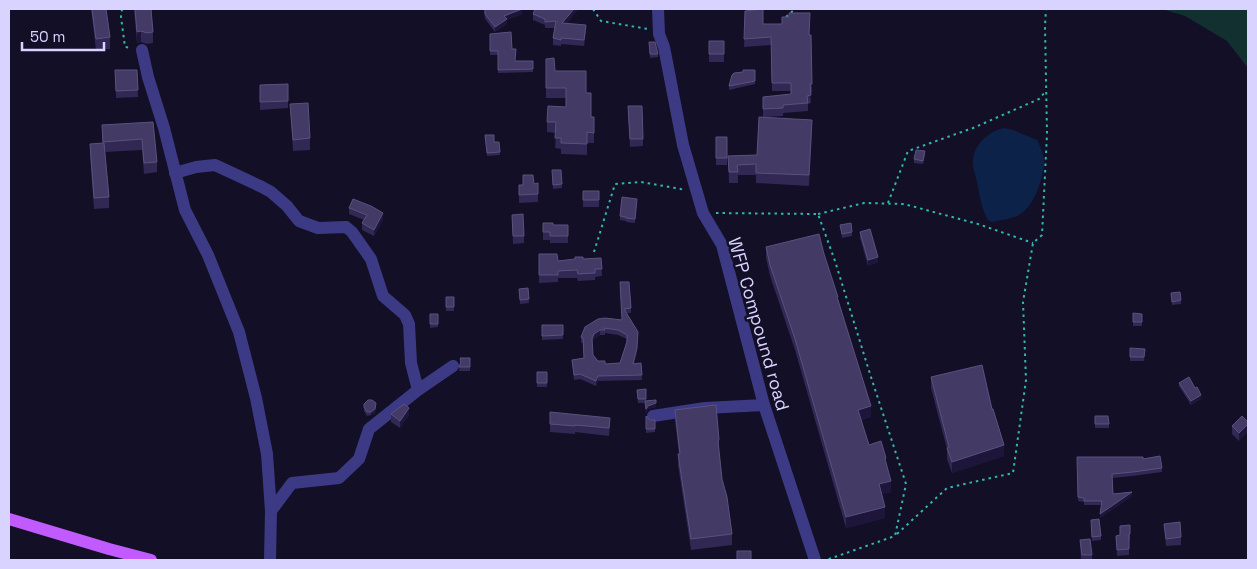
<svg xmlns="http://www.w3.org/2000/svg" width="1257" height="569" font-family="'Space Grotesk',sans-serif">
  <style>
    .green { fill: #12302f }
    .water { fill: #0c2248 }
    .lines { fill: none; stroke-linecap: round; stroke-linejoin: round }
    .path { stroke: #2fb8b0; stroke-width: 2; stroke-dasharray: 2.5 4; stroke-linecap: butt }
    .minor { stroke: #3d3a85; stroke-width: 12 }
    .major { stroke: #c25bff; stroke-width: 12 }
    .wall { fill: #312854; fill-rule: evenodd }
    .shaded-wall { fill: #1d163a }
    .building { fill: #433a66; stroke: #5a527e; fill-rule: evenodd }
    .labels { text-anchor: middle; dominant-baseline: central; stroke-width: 5; stroke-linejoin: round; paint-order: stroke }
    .street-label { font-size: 18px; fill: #d9d4ff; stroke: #130f26 }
  </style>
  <rect width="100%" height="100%" fill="#130f26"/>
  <path class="green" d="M1162,9h86v59l-21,-27 -42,-25z"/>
  <path class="water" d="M1005,128l8,2 24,10c3,6 6,12 7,19 1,16 -10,49 -25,56 -8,4 -18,5 -27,7l-4,-2c-7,-12 -8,-24 -11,-38 -1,-6 -4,-12 -4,-19 -1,-17 16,-33 32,-35z"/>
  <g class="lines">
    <path class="path" d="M122,9l-1,8 4,30 7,1
      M593,9l8,12 47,8
      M786,17l9,-8
      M888,203l20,-52 65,-23 66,-29 7,-8
      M716,213l102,1 17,47 35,113 36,110 -11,52 -69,24
      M818,214l46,-11 40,1 74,20 55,19
      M594,252l21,-68 26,-2 40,7 3,4
      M897,534l50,-46 66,-15 13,-93 -3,-78 10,-59 9,-8 5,-101 -2,-108 1,-17"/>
    <path class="minor" d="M658,9l1,25 5,13 19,98 20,68 19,32 42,160 51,155
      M142,50l6,27 16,51 21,82 23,45 31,77 17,66 11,56 4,57 -1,49
      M175,173l21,-6 19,-2 47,22 9,5 16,14 12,15 19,7 28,-1 6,5 19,27 12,37 22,19 4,9 2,39 7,27
      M653,416l52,-8 59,-3
      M271,511l21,-28 47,-5 20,-19 10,-30 49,-39 35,-24"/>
    <path class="major" d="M9,519l100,30 42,11"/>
  </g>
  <path class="wall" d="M91,9h15l4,28v12l-14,1z
    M134,9h17l2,23v11l-6,1 -6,-2 -4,1z
    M484,9l38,5 -15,6v4l-12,8 -10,-13z
    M578,9l-11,15 19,7 -2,15 -23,-2v2l-8,-1v-7l2,-10h-10v-3l-12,-5v-6z
    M745,11l18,13 48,11 1,57h-2l1,11 -3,1v7l-25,2v3l-19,1 48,14 -3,55 -53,-3v-8h-18v8h-9l-1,-27 29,-1 6,-38v-20l28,-3v-3h-19l-1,-46 -27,2z
    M490,34l22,15 3,12h18v11l-35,1v-18h-8z
    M709,41h15v21h-15z
    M649,42l9,12v3l-8,1z
    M546,59l9,12 31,22 5,24 3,11v15h-7v12l-26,-1v-5l-6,-1 1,-15 -9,-1v-10l19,-15v-9h-20z
    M115,70h22l1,27 -22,1z
    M755,70v14l-26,6v-4l14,-14z
    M288,84v24l-28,2v-25z
    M290,104l20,34v12l-17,1z
    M628,114l15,25v7l-13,1z
    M153,122l4,40v10l-13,2 -2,-24 -37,2 4,45v11l-15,1 -4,-54v-11h12v-19z
    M485,135l9,7h5l1,13 -13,1z
    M716,137h11v28h-11z
    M925,155l-2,9 -9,-1v-4z
    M552,170h9l1,18 -9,1z
    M538,183v19l-19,1v-18z
    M583,191h16v16h-16z
    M637,202l-2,21 -9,-1v-1l-6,-1v-4z
    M349,208l34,12 -9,16 -12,-6v-7l2,-3 -15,-6z
    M512,215l12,21v7l-11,1z
    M543,223l10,2h15v18h-18v-3h-7z
    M840,225l12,7v4l-10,2z
    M860,232l18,30 -10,4 -8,-28z
    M766,247l58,7 47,163 -10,3 8,25 17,17 5,30 -9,2 3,24 -39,10 -51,-178 -25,-74 -4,-18z
    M539,254l19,7 43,-3 1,18 -7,1v3l-17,1 -1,-3h-19v4l-19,1z
    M620,287l11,21v5h-4l10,39 -3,12 7,-1 1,17 -44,1 -2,5 -16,-7 -6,1 -2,-20 12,-1 -1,-16 -2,-1v-5l41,-17zM605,333l13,2 9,4 -7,24 -15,1 -7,-3 -5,-6 -1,-12 2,-4 6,-4h5z
    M528,288l1,15 -9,1 -1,-15z
    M1171,293l10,7v4l-9,1z
    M446,297h8v14h-8z
    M430,314h8v13l-8,1z
    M1142,314v12h-9v-4z
    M542,325h21v14l-21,1z
    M1145,349l-1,12h-14v-4z
    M460,358h10v13h-11l1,-7z
    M537,372h10v15h-10z
    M931,377l61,32 12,47 -52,17 -5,-14v-10l-16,-61z
    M1179,383l22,16 -10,6 -12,-19z
    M646,389v12l10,6 -8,2 -2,4 -1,-10h-7l-1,-13z
    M364,404l12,3 -1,6 -4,2 -4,1 -3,-5z
    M675,410l44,30v12l3,27 10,55v11l-41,5 -13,-85 1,-11 -4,-33z
    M391,414l18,1 -9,13 -9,-6z
    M646,416l4,4h5v12l-9,1z
    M1095,416l14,8v4h-14z
    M1242,416l-3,25 -7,-7v-8z
    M550,424l60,1 -1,11 -34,-4v2l-25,-2z
    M1077,457l66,2 19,9v4l-29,4 -21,2 1,16 19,2 -32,22 2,-13h-18v-3l-6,-1z
    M1091,520l10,16v4l-9,1z
    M1164,524l17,13v8l-15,1z
    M1130,525v15h-1v15l-12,1 -1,-20 4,-1v-9z
    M1080,540l12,15v5h-11z"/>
  <path class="shaded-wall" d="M522,9v5l-15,6v4l-12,8v-5l9,-11z
    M574,9h4v1l-16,20v-7z
    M141,31v11l-4,1v-11z
    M812,120v11l-3,55v-11z
    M383,213v7l-9,16v-6z
    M878,257v5l-10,4v-6z
    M600,330v5l-6,4 -2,5v-5l2,-5z
    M638,332l-1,20 -4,17v-5z
    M598,376v5l-2,5v-5z
    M1201,395v4l-10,6v-4z
    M376,403l-1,10 -4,2v-3z
    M656,403v4l-8,2 -2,4v-4l2,-3z
    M871,406v11l-13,4v-11z
    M409,408v7l-9,13v-7z
    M1248,424v8l-9,9v-8z
    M1004,445v11l-52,17v-11z
    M891,481v11l-12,3v-11z
    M1132,492v4l-32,22v-4z
    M885,507v11l-39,10v-11z"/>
  <path class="building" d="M92,9h14l4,28 -14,2z
    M135,9h16l2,23 -6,1 -6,-2 -4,1z
    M485,9h37l-18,7 3,3 -12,8 -10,-13z
    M535,9h39l-12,14 24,2 -2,15 -23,-2v2l-8,-2 3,-17 -11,1v-3l-12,-5z
    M763,9v15h19v-7h7v-4h21l-1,22h2l1,49h-2l1,11 -4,1 1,7 -25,2v3l-20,1v-12l28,-3v-11h-19l-1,-46 -27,2 1,-28z
    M511,32l1,17h4l-1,12h18v8l-35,1v-19h-8v-17z
    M709,41h15v13h-15z
    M649,42h6l3,12h-8z
    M554,58l1,13h31v22h5v24h3v16l-7,-1v12l-26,-1v-5h-6l1,-16h-9l1,-16 18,1v-19h-20v-29z
    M115,70h22l1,20 -22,1z
    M743,70h12v11l-26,5 3,-11 2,-2 9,-1z
    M288,84v17l-28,1v-17z
    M308,103l2,35 -17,2 -3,-36z
    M628,106h14l1,33h-13z
    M759,117l53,3 -3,55 -53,-2v-9l-19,1 1,7h-9l-1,-16 29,-1z
    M153,122l4,40 -13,1 -2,-24 -39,3 -1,-17z
    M485,135h9v7h5l1,10 -13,1z
    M716,137h11v21h-11z
    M104,143l5,54 -15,1 -4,-54z
    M916,150l9,1 -2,10 -9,-2z
    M552,170h9l1,14 -9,1z
    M523,175h10l1,9 4,-1v11l-19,1v-10h4z
    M583,191h16v9h-16z
    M622,197l15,2 -2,20 -9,-1v-1l-6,-1z
    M353,199l18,7 12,7 -9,17 -12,-7 5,-8 -18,-7z
    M523,214l1,22h-11l-1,-21z
    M543,223h10v2h15v11h-18v-4h-7z
    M851,223l1,9 -10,2 -2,-9z
    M870,229l8,28 -10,3 -8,-28z
    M819,234l5,20 14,43h-1l34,109 -13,4 11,35 12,-4 5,17 -1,1 6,22 -12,3 6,23 -39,10 -51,-178 -25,-74 -4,-18z
    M539,254h18l1,7 17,-2v-2h8v2l18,-1 1,11h-7v4l-17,1 -1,-4 -19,1v4h-19z
    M620,282h9l2,26 -7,1 14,23 -1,16 -4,16 8,-1 1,12 -44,1 -2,5 -16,-7 -6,1 -2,-15 12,-2 -1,-20 -2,-1 4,-10 13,-8 7,-1 17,2zM604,328l14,2 9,5v7l-7,21 -15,1v-3h-7l-5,-6 -1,-16 2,-5 6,-4h5z
    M528,288l1,11 -9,1 -1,-11z
    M1180,292l1,8 -9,2 -1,-9z
    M446,297h8v10h-8z
    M1133,313l9,1v8h-9z
    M430,314h8v10h-8z
    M542,325h21v10l-21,1z
    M1130,348l15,1 -1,8h-14z
    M460,358h10v9h-11l2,-5z
    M982,365l10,44h1l11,36 -52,17 -5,-14 2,-1 -18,-70z
    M537,372h10v11h-10z
    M1189,377l6,11 2,-1 4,8 -10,6 -12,-18z
    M646,389v10h-8l-1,-9z
    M368,400h4l4,3 -1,6 -4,3h-4l-3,-5v-3z
    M656,400v3l-8,3 -2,3 -1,-8z
    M404,404l5,4 -9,13 -9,-7z
    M716,405l3,35 -1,1 4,38 5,18 5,37 -41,5 -13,-85h2l-5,-44z
    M550,412l60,6 -1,10 -34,-3v1l-25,-2z
    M646,416l4,4h5v9h-9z
    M1095,416h13l1,8h-14z
    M1242,416l6,6v2l-9,9 -7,-7z
    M1160,456l2,12 -29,4 -21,2 1,20 19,-2 -32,22 2,-13h-18v-3l-6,-1 -1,-40h66v2z
    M1099,519l2,17 -9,1 -1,-17z
    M1180,522l1,15 -15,2 -2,-15z
    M1130,525v9h-1v15l-12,1 -1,-14 4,-1v-9z
    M1090,539l2,16h-10l-2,-15z
    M737,551h14v9h-14z"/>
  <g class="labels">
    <g class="street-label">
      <text transform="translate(759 324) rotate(74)">WFP Compound road</text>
    </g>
  </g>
  <rect width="1257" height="569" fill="none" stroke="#d9d4ff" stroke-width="20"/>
  <path d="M22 42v8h82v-8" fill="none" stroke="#d9d4ff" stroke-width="2.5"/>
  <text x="30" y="42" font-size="15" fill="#d9d4ff" stroke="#130f26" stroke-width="4" paint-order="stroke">50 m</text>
</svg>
